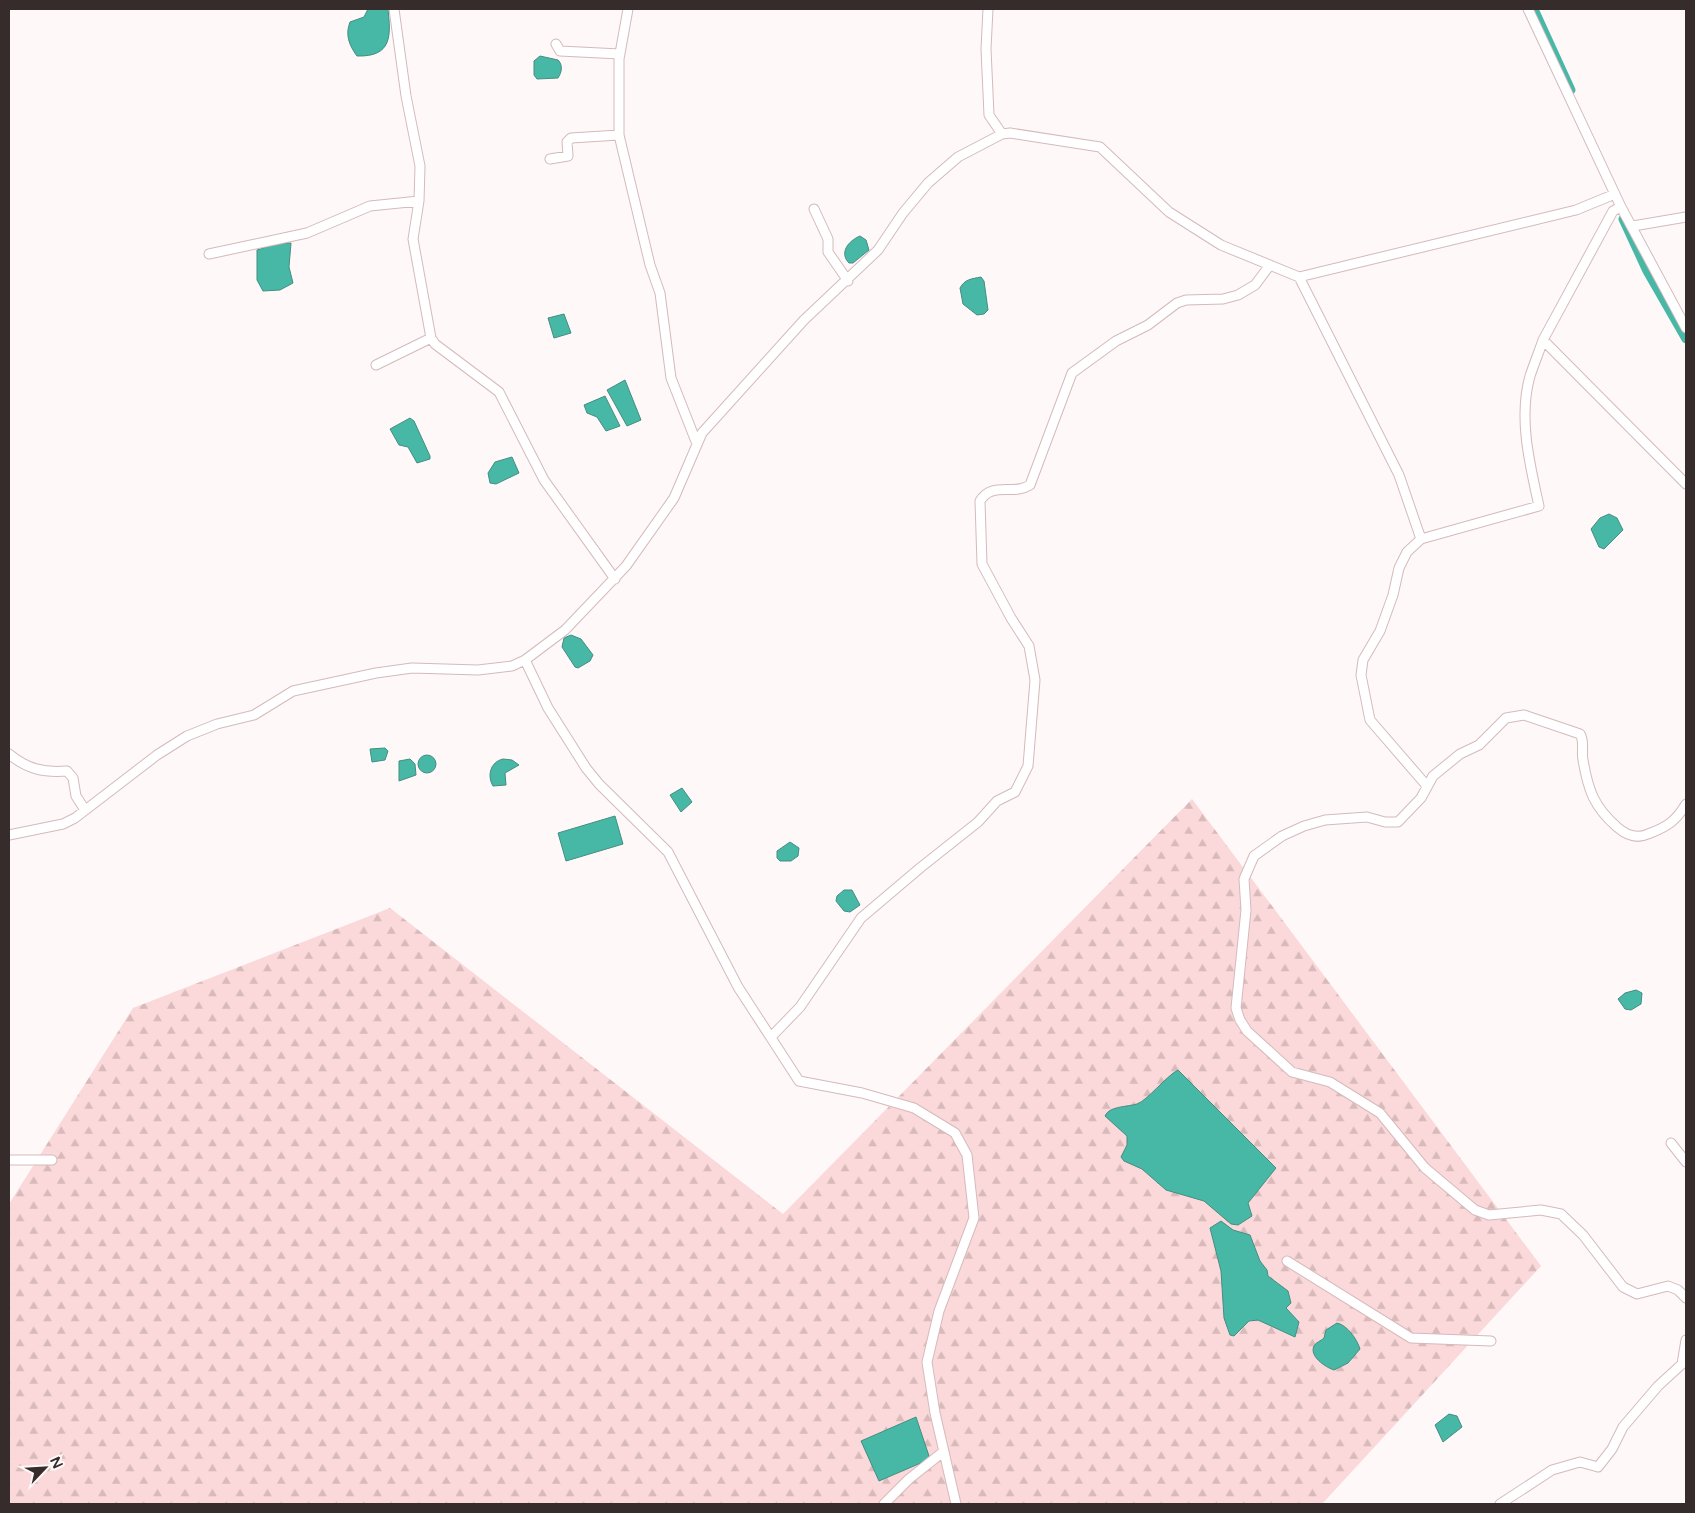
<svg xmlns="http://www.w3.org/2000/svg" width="1695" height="1513" font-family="'Varela Round',sans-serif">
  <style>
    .forest { fill: url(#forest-firs) }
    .water { fill: #48b8a6; stroke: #438e81 }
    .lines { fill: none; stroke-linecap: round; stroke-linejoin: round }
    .canal { stroke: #48b8a6; stroke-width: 9 }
    .minor-casing { stroke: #d5babb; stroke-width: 11 }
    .minor { stroke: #fff; stroke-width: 9 }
  </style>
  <defs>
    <pattern id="forest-firs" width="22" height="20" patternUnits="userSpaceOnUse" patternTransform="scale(1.25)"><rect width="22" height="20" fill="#fbd8da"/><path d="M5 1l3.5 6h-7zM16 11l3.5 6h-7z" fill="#d8babb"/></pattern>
  </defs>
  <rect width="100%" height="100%" fill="#fef8f8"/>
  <path class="forest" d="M1192,799l349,467 -219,238h-1313v-300l124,-196 257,-100 393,306z"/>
  <path class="water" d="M368,9h20c3,27 4,48 -31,47 -8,-11 -12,-21 -7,-34l14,-5z
    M540,56l18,4c5,5 4,12 0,18l-21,1 -3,-4v-14z
    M860,236l6,4 3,10 -16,13h-4c-10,-10 -1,-22 11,-27z
    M279,243h12l-2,24 4,16 -13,7 -17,1 -6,-11v-30z
    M981,277l3,4 4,29 -4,4 -7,1 -14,-11 -3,-16c5,-9 11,-9 21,-11z
    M564,314l7,19 -17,5 -6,-20z
    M625,380l16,40 -14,6 -20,-36z
    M605,396l15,30 -14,5 -9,-14 -10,-4 -3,-8z
    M410,418l4,3 16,35v3l-13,4 -9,-16 -9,-2 -9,-16z
    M512,457l7,16 -23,11 -6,-1 -2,-10 7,-11z
    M1609,514l8,4 6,12 -19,19 -5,-2 -8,-18 9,-11z
    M571,635l10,4 12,16 -3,6 -12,7 -3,-1 -13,-20 2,-9z
    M385,748l3,3 -3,9 -13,2 -2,-13z
    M418 764a9 9 0 1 1 18 0a9 9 0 1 1-18 0Z
    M410,759l5,5 1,11 -17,6v-20z
    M503,759l9,1 7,5 -14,8 1,12 -13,1c-6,-10 -3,-24 10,-27z
    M682,788l10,14 -11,10 -11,-17z
    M615,816l8,28 -57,17 -8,-28z
    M790,842l9,6 -1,8 -7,5h-11l-3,-3v-7z
    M844,890h8l8,15 -10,7 -6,-1 -8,-10 1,-5z
    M1636,990l6,3 -1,11 -10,6 -6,-1 -7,-10 7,-6z
    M1178,1070l98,98 -28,35 4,13 -14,9 -7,-1 -27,-23 -38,-11 -24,-21 -18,-8 -3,-4 6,-12v-9l-22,-20c4,-10 22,-9 32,-12 11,-4 28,-27 41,-34z
    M1221,1221l12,9 17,5 10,26 7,9 1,6 20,15 3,12 -5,5 13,14 -4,15 -37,-17 -9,1 -15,15 -4,-1 -6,-17 -3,-47 -11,-43z
    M1337,1323c10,2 20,16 23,26l-12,14 -14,7c-9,-3 -25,-14 -20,-24 2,-4 7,-5 10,-8l2,-8z
    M1449,1414l8,2 5,11 -19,15 -8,-17z
    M916,1417l14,42 -51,22 -18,-40z"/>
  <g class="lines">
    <path class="canal" d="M1534,9l37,81
      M1623,219l24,52 39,68"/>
    <defs>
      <path id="minor" d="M394,9l12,87 14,70 -1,35 -6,38 18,99 4,6 64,48 45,88 71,99
        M628,9l-9,50v76l31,130 10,28 11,85 26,66
        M988,9l-2,40 3,66 13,19
        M1528,9l93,198 65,121
        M556,44l4,7 60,3
        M550,159l18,-3 -1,-14 4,-4 48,-3
        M1621,207l-8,4 -70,129 143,144
        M814,209l14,30v13l20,29
        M1633,226l53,-9
        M209,254l98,-21 63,-27 49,-5
        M1299,277l100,198 22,64 -14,13 -8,16 -6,27 -13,36 -17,29 -2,15 9,45 57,66
        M376,365l55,-27
        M1421,539l118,-33c-9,-41 -21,-88 -9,-130 4,-12 9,-24 13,-36
        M525,660l23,48 38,60 13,16 69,68 70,135 61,94 63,12 52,15 41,25 12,22 7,63 -35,93 -12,51 8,51 21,91
        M9,754c18,15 35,19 58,17l6,7 3,18 9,14
        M1686,804c-10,17 -19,23 -38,30 -11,5 -22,1 -31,-7 -23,-20 -29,-37 -34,-67 -2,-9 2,-18 -3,-26l-56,-19 -18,3 -27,27 -19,9 -27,22 -12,22 -23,24h-13l-18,-5 -42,3 -21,6 -22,10 -28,20 -10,23 2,31 -10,98 4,12 7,11 45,41 38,10 50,31 45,55 50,42 14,5 52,-5 20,4 22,21 40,52 14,7 31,-8 10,4 8,8
        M9,835l54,-11 12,-6 82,-63 30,-19 30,-12 37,-9 39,-24 83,-18 36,-5 66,2 34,-4 13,-6 40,-30 61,-64 48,-68 28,-65 102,-113 74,-70 25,-37 25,-30 30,-26 44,-23 8,-1 90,14 69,65 52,33 78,32 277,-67 39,-16
        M771,1037l29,-30 61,-89 59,-50 58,-46 19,-21 18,-9 13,-26 7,-86 -6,-34 -18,-28 -29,-54 -2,-63c12,-20 33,-5 50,-16l42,-112 44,-32 32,-16 29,-22 9,-3 37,-1 15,-4 17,-10 15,-20
        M1671,1143l15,19
        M9,1160h43
        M1287,1261l124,77 80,3
        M884,1504l25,-25 34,-27
        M1500,1504l52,-34 28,-8 18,5 14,-18 11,-22 35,-41 24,-22 4,-24"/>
    </defs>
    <use href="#minor" class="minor-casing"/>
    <use href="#minor" class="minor"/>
  </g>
  <rect width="1695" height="1513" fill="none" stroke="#362c2c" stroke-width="20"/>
  <g transform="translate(45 1468) rotate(65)" stroke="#fef8f8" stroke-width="4" paint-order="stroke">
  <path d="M0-4L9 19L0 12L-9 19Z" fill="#362c2c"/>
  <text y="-8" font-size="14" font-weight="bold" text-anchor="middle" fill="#362c2c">N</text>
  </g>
</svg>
